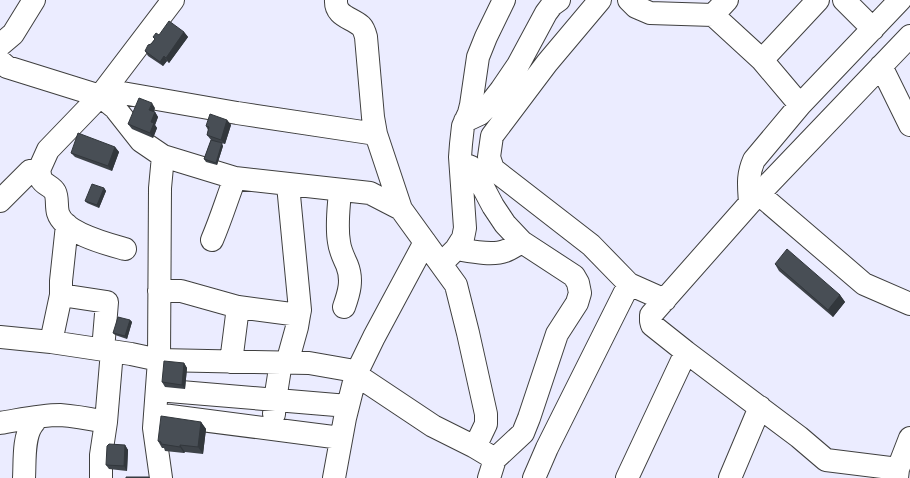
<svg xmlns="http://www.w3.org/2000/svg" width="910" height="478" font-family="'PT Serif',serif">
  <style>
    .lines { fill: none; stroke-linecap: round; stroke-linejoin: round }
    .minor-casing { stroke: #3f3f3f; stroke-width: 24 }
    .minor { stroke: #fff; stroke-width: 22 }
    .wall { fill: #3e4349 }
    .shaded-wall { fill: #32373c }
    .building { fill: #484e55; stroke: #32373c }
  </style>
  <rect width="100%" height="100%" fill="#ebecff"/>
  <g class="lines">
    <defs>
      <path id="minor" d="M336,0c-1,16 14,17 25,26 3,3 4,7 5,11l7,80 3,17 25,75
        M629,0l7,7 14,6 63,2
        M727,0l-14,15 49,45 38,45 100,-105
        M844,0l29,29
        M910,36l-151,158 105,90 46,20
        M0,45l13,-11 21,-34
        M762,60l56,-60
        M0,61l7,6 93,29 15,12 26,33 22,15 72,22 135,15 31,16 55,76 12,48 18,81v10l-11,23
        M881,66l29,59
        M105,90l132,23 139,21
        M465,121l15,-7 10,-10 11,-14 17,-25 28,-52 6,-8 7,-5
        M461,163l10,4 3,3 19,36 12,18 17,18 52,34 4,7 2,10 -3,10 -20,31 -28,84 -6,15 -28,26 -6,19
        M39,170c1,3 1,7 2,9 3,6 11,7 14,13 3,6 1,14 3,21 6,20 49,31 67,36
        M288,185l12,125 -1,5
        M340,190c-1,17 -4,35 -1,52 1,9 5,16 8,23 6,15 2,28 -3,42
        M759,194l-9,9 -99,112v6l1,4 34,27 113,85 27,23 72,9
        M0,201l30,-30 9,-1 9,-20 52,-54 73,-96
        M750,203c-1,-17 -3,-27 4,-43l46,-55
        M67,225l-6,56v14l-10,47 80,12 28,6 1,-172 3,-32
        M212,240c9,-21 15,-41 23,-62
        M456,249c13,2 36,7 49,2 6,-2 11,-6 17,-9
        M441,264l15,-15 7,-11 2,-10 -5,-71 1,-13 2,-18 6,-13 2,-8 7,-48 8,-20 18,-37
        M629,284l36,16
        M159,291h22l57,16 61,8 -2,12 -10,36
        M61,295l46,7 -4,48
        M0,337l51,5
        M231,362l7,-55
        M157,390l191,16
        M155,414l186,24
        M274,414l1,-14 6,-38
        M106,422l6,-71
        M0,423c19,-3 40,-8 60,-8 15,1 31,4 46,7l-5,33v23
        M24,478c1,-16 -1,-40 8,-53 2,-3 4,-5 6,-8
        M161,478l-7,-50 5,-68 150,3 40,7 84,56 42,21 20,12
        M334,478l11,-60 11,-44 18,-37 51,-95
        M534,478l13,-30 82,-164 -38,-39 -98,-76 -4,-12 3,-21 55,-73 53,-63
        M627,478l59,-126
        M730,478l30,-71
        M897,478l1,-9 12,-31"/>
    </defs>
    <use href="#minor" class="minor-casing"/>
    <use href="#minor" class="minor"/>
  </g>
  <path class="wall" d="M184,32l4,5 -19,26 -2,-2 -4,5 -15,-10 -3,-5 10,-12 -2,-2 6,-2z
    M155,108l-1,4h1l3,5 -3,8 2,3 -4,10 -21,-9 -4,-5z
    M227,120l4,5 -6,19 -8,-2 6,4 -6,19 -11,-3 -2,-3 7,-19 -4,-5 1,-5 -2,-4z
    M115,147l4,5 -7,19 -37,-14 -4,-4z
    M104,188l2,3 -7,17 -12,-5 -2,-2z
    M775,264l65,31 5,7 -12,15 -54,-46z
    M130,320l2,2 -5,17 -12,-4 -2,-2z
    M184,363l3,5 -2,21 -20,-2 -3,-5z
    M201,422l5,7 -3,25 -18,-2 -1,1 -19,-2 -1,-3h-2l-4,-7z
    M125,445l3,5 -1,21 -18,-2 -3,-4z"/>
  <path class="shaded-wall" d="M184,32l4,5 -19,26 -3,-5z
    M164,56l3,5 -4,5 -3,-4z
    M152,103l3,5 -3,6 -3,-4z
    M155,112l3,5 -3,8 2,3 -4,10 -3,-5 1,-11z
    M227,120l4,5 -6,19 -4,-4z
    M222,143l1,3 -6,19 -1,-2z
    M115,147l4,5 -7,19 -4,-5z
    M104,188l2,3 -7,17 -2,-3z
    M840,295l5,7 -12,15 -5,-7z
    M130,320l2,2 -5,17 -2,-3z
    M184,363l3,5 -2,21 -3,-4z
    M201,422l5,7 -3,25 -5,-7z
    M125,445l3,5 -1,21 -3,-5z
    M180,445l5,7 -1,1 -4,-6z"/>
  <path class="building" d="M169,21l15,11 -18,26 -2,-2 -4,6 -15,-11 3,-6 3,-1 4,-5 -2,-2 3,-4 3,2z
    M139,98l13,5 -3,7 6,2 -4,10 3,1 -4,10 -22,-9z
    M210,114l17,6 -6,20 -14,-5 2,-8 -3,-1z
    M78,133l37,14 -7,19 -37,-13z
    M211,140l11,3 -6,20 -12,-4z
    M92,184l12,4 -7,17 -12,-4z
    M787,249l53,46 -12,15 -53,-46z
    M118,317l12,3 -5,16 -12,-3z
    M164,361l20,2 -2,22 -20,-3z
    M161,416l40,6 -3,25 -18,-2v2l-19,-3v-2l-3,-1z
    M109,444l16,1 -1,21 -18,-1 1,-19z
    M126,477h23v1h-23z"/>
</svg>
